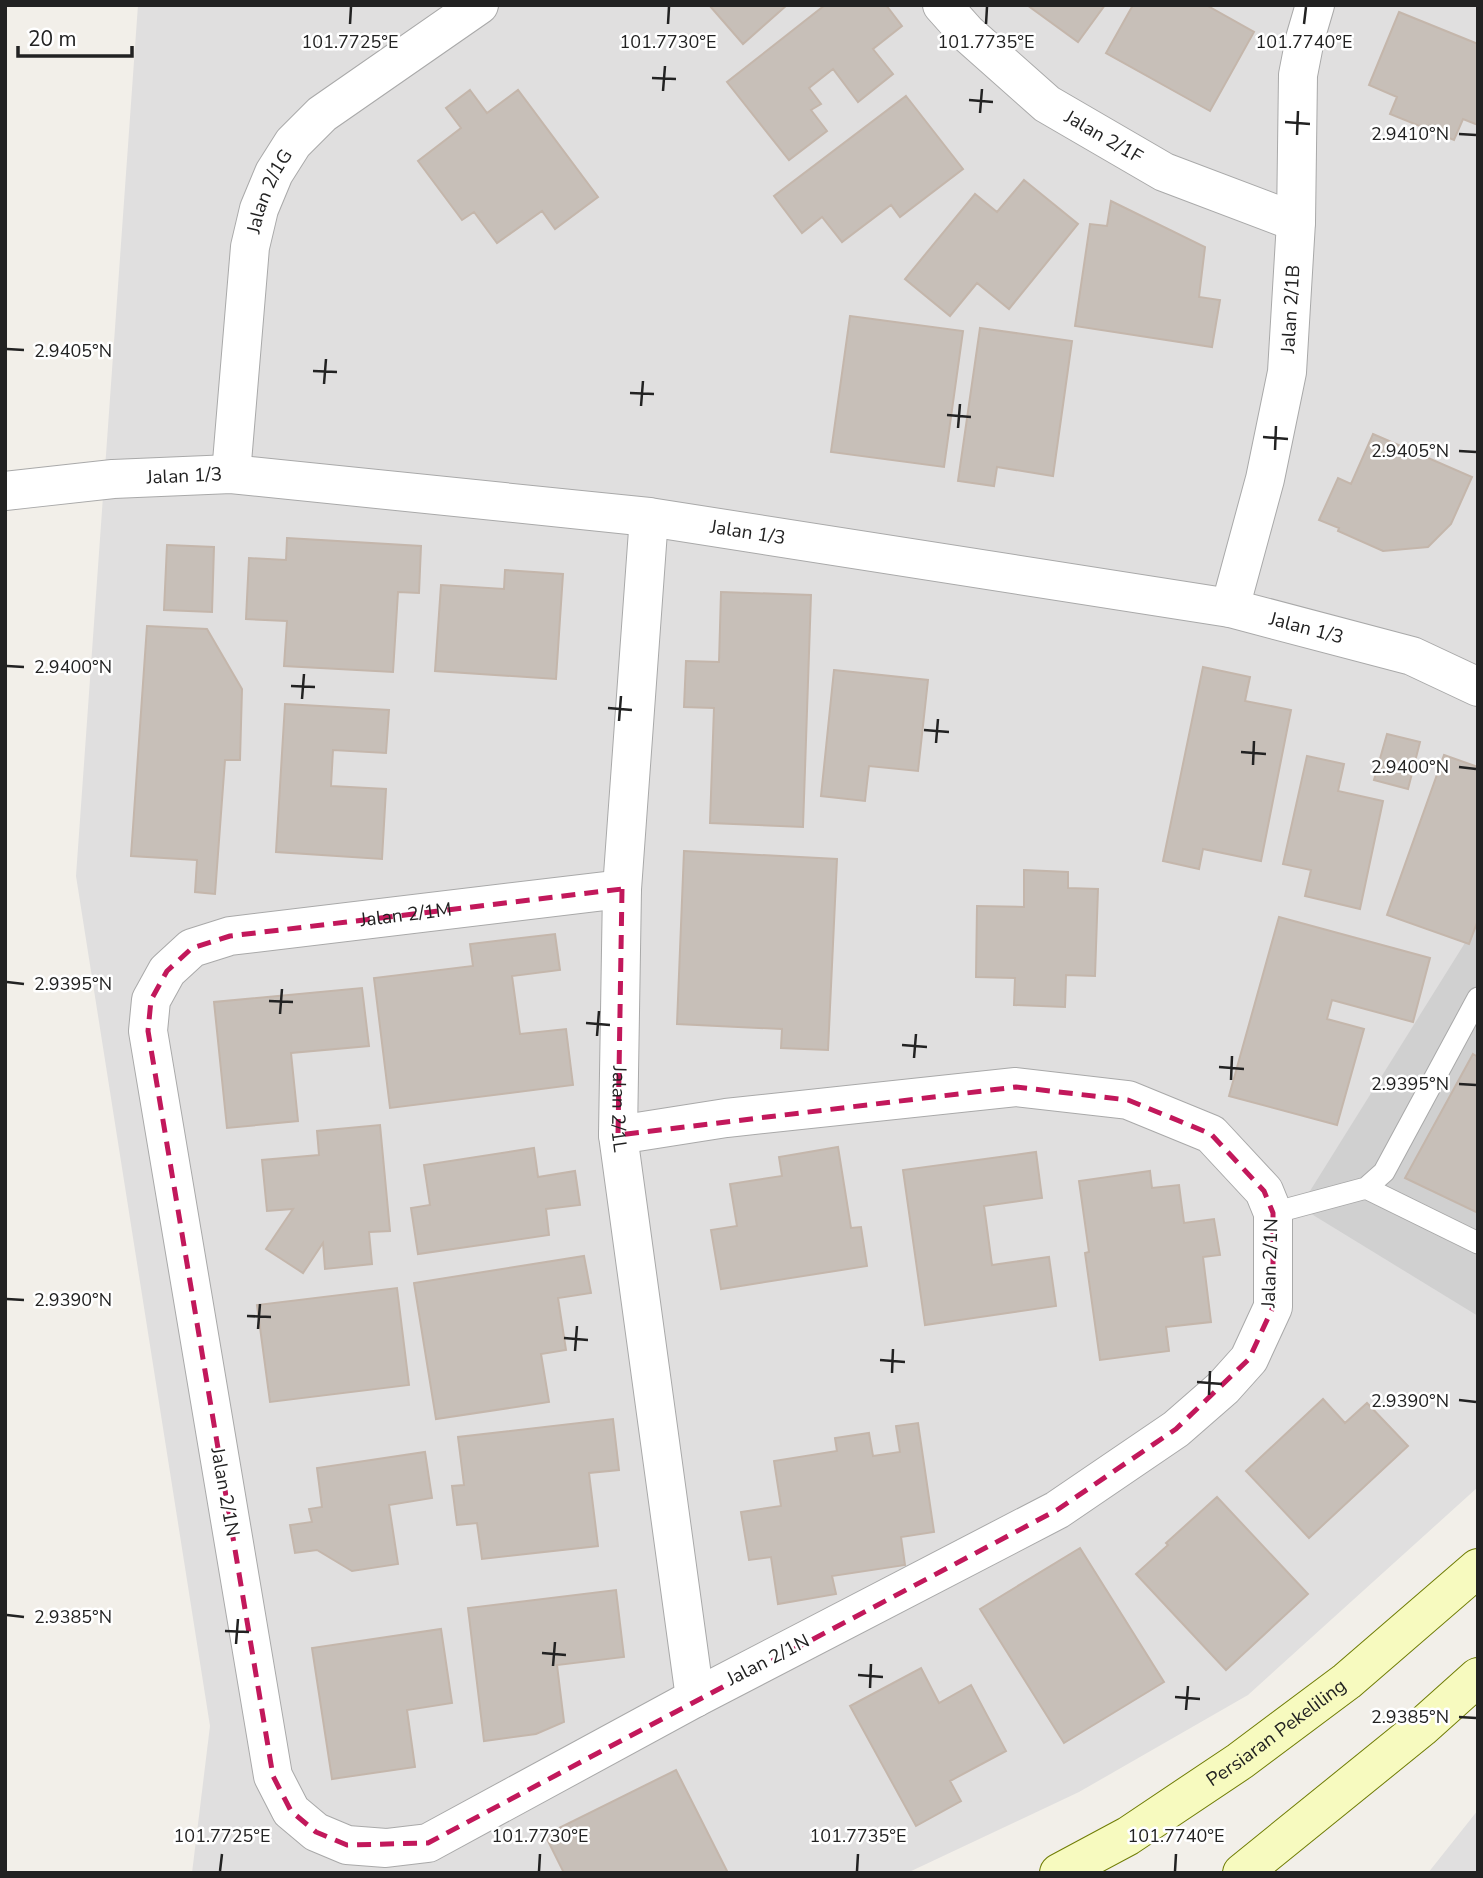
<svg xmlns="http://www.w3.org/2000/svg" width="1483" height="1878" font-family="'Nunito Sans',sans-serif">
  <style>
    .residential { fill: #e0dfdf }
    .religious { fill: #d0d0d0 }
    .building { fill: #c7bfb8; stroke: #c4b6ab; stroke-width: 2 }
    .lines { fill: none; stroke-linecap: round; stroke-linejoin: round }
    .service-casing { stroke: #a9a9a9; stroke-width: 23 }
    .minor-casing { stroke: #a9a9a9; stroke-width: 40 }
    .secondary-casing { stroke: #707d05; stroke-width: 40 }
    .service { stroke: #fff; stroke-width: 21 }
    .minor { stroke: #fff; stroke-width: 38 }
    .secondary { stroke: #f7fabf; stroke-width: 38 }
    .marked { fill: none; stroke: #c2185b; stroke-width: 5; stroke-dasharray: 14 9; stroke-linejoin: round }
    .ticks { fill: none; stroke: #222; stroke-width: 2.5 }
    .labels { text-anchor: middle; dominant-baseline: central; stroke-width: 5; stroke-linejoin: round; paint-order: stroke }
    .street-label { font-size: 19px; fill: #222; stroke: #fff }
    .ticks-label { font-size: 18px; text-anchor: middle; fill: #222; stroke: #fff; stroke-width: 5; stroke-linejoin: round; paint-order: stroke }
  </style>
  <rect width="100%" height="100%" fill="#f2efe9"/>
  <path class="residential" d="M138,5h1340v1482l-230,208 -169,97 -172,81h-715l18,-147 -134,-850z
    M1478,1810v63h-50z"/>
  <path class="religious" d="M1478,922v394l-178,-109z"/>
  <path class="building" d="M709,5h78l-44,39z
    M825,5h61l16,21 -29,23 20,25 -35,28 -25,-33 -24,19 12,16 -10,6 16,21 -38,29 -62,-78z
    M1027,5h78l-27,37z
    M1133,5h73l48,27 -44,79 -104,-58z
    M1399,12l79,32v81l-15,-6 -9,21 -64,-26 7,-17 -28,-12z
    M470,90l17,23 31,-23 80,107 -43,32 -13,-18 -45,32 -23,-31 -12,8 -44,-59 43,-33 -15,-20z
    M906,96l57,73 -63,48 -9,-12 -49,37 -20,-25 -20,16 -28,-37z
    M1024,180l54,44 -69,85 -32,-26 -27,33 -45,-37 70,-85 22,18z
    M1111,201l94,46 -6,50 21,3 -8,47 -137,-21 15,-102 17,2z
    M850,316l113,15 -19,136 -113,-15z
    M980,328l92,13 -19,135 -56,-9 -3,19 -36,-5z
    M1373,434l99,43 -21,47 -23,23 -45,4 -45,-20 1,-3 -20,-8 19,-42 13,6z
    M287,538l134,8 -2,47 -21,-1 -5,80 -109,-6 3,-45 -41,-2 3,-61 37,2z
    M167,545l47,2 -2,65 -48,-2z
    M505,570l58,4 -7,105 -121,-8 6,-86 63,4z
    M721,592l90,3 -8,232 -93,-4 4,-115 -30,-1 2,-46 33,1z
    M147,626l60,3 35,60 -2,71h-15l-10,134 -20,-2 2,-32 -66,-4z
    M1203,667l47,10 -5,24 46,9 -30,151 -58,-12 -4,20 -36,-8z
    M834,670l94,10 -10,91 -49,-5 -4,35 -44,-5z
    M285,704l104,6 -3,43 -53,-3 -2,36 55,3 -4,70 -106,-7z
    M1387,734l33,8 -12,47 -34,-9z
    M1444,755l34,12v153l-9,24 -82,-29z
    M1307,756l37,8 -6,27 45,10 -23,108 -55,-13 6,-26 -28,-6z
    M684,851l153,8 -9,191 -47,-2 1,-19 -105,-5z
    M1024,870l44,2v16l30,1 -3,87 -29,-1 -1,32 -51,-2 1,-27 -39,-1 1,-71 47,1z
    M1279,917l151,41 -17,64 -81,-22 -5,19 37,10 -27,96 -108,-29z
    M555,934l5,36 -48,6 8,58 46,-5 7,56 -183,23 -16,-130 99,-12 -3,-22z
    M362,988l7,58 -78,7 7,68 -71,7 -13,-126z
    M1473,1054l5,3v156l-73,-35z
    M380,1125l10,106 -21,1 3,32 -47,5 -2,-26 -20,30 -37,-24 27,-40 -26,2 -5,-51 57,-5 -2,-24z
    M838,1147l13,81 10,-1 6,39 -146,23 -10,-59 26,-4 -7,-42 52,-8 -3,-19z
    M534,1148l4,29 37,-6 5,34 -34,4 3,26 -131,19 -7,-46 19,-3 -6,-40z
    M1036,1152l6,46 -58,8 8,59 57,-8 7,49 -131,19 -22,-155z
    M1150,1171l2,17 27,-3 5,38 30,-4 6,36 -17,2 8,65 -45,5 3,24 -69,9 -15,-107 4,-1 -10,-71z
    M584,1256l7,37 -33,5 8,52 -25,4 8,48 -113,17 -22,-136z
    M397,1288l12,97 -139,17 -13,-97z
    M1323,1399l22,24 22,-20 41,43 -99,92 -63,-67z
    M613,1419l6,51 -30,3 9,73 -116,13 -5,-36 -20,2 -5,-39 12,-1 -6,-48z
    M918,1423l16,109 -33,5 4,28 -73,11 4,18 -58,10 -7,-47 -22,3 -8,-48 40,-6 -7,-45 63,-10 -2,-13 34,-5 4,23 27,-4 -4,-26z
    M425,1452l7,46 -43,7 9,59 -46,7 -35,-21 -22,3 -5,-28 22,-3 -3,-13 13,-2 -5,-39z
    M1217,1497l91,97 -82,76 -90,-96 32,-29 -2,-2z
    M1080,1548l84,134 -100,61 -84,-134z
    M616,1590l8,67 -67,8 7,57 -28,12 -52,7 -16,-133z
    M441,1629l11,74 -45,7 8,57 -83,12 -20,-131z
    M921,1668l18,35 32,-18 35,66 -56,30 11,20 -45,25 -66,-120z
    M676,1770l52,103h-164l-19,-38z"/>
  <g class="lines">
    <defs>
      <path id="service" d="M1366,1188l112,55
        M1273,1213l93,-25 18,-16 94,-174"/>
      <g id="minor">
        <path id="s1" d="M942,5l25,28 80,71 117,68 132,50"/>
        <path id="s2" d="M231,474l19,-227 9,-38 15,-36 19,-30 29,-29 157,-109"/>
        <path id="s3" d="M5,491l108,-12 118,-5 418,43 581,91 182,48 66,31"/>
        <path id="s4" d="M649,517l-27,372 -4,246 77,563"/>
        <path id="s5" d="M1230,608l35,-129 22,-107 9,-150 2,-147 7,-36 10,-34"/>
        <path id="s6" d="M618,1135l108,-17 290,-31 112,13 83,34 53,57 9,22v94l-24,52 -26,29 -47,41 -119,81 -362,188 -267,145 -42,5 -39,-3 -31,-13 -25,-21 -18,-35 -125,-745 3,-31 16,-29 25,-23 38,-12 392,-47"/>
      </g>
      <g id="secondary">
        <path id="s7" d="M1059,1873l69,-37 112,-75 107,-80 131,-113"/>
        <path d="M1242,1873l179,-145 57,-51"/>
      </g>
    </defs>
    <use href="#service" class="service-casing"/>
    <use href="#minor" class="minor-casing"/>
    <use href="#secondary" class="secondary-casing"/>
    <use href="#service" class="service"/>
    <use href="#minor" class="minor"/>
    <use href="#secondary" class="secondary"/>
  </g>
  <path class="marked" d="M622,889l-4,246 398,-48 112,13 83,34 53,57 9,22v94l-24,52 -73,70 -119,81 -629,333 -81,2 -31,-13 -25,-21 -18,-35 -125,-745 3,-31 16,-29 25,-23 38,-12z"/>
  <path class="ticks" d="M350,24l1,-17M668,24l1,-17M986,24l1,-17M1304,24l2,-17M652,78l24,1M663,91l2,-25M969,100l24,2M980,113l2,-24M1285,122l25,2M1459,134l17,1M1297,135l1,-24M7,349l17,1M313,371l24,1M324,384l2,-25M630,393l24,1M641,406l2,-25M947,415l24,2M958,428l2,-24M1263,437l25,2M1275,450l1,-24M1459,451l17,1M7,666l17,1M291,686l24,1M302,699l2,-25M608,708l24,2M619,721l2,-25M924,730l25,2M936,743l2,-24M1241,752l25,2M1253,765l1,-24M1459,767l17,2M7,982l17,2M269,1001l24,1M280,1014l2,-25M586,1023l24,2M597,1036l2,-25M902,1045l25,2M914,1058l2,-24M1219,1067l25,2M1231,1080l1,-24M1459,1084l17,1M7,1299l17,1M247,1316l24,1M258,1329l2,-25M564,1338l24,2M575,1351l2,-25M880,1360l25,2M892,1373l1,-24M1197,1382l25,2M1209,1395l1,-24M1459,1400l17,2M7,1615l17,2M225,1631l24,1M236,1644l2,-25M542,1653l24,2M553,1666l2,-24M858,1675l25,2M870,1688l1,-24M1175,1697l25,2M1186,1710l2,-24M1459,1717l17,1M220,1871l2,-17M539,1871l1,-17M857,1871l1,-17M1175,1871l1,-17"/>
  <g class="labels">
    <g class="street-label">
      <text stroke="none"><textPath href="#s1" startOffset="210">Jalan 2/1F</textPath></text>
      <text stroke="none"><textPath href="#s2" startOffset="287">Jalan 2/1G</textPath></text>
      <text stroke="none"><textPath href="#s5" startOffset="306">Jalan 2/1B</textPath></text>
      <text stroke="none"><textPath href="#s3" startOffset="180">Jalan 1/3</textPath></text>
      <text stroke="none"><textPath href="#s3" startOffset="747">Jalan 1/3</textPath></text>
      <text stroke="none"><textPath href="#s3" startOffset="1314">Jalan 1/3</textPath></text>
      <text stroke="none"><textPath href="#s6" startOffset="3071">Jalan 2/1M</textPath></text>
      <text stroke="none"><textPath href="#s4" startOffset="593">Jalan 2/1L</textPath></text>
      <text transform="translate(1270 1263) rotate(-88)">Jalan 2/1N</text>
      <text transform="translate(225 1492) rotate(80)">Jalan 2/1N</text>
      <text transform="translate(768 1660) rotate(-27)">Jalan 2/1N</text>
      <text stroke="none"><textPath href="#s7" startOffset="259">Persiaran Pekeliling</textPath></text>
    </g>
  </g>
  <g class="ticks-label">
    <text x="350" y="48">101.7725°E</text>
    <text x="668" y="48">101.7730°E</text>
    <text x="986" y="48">101.7735°E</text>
    <text x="1304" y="48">101.7740°E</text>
    <text x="1410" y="140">2.9410°N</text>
    <text x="73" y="357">2.9405°N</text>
    <text x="1410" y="457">2.9405°N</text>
    <text x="73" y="673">2.9400°N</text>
    <text x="1410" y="773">2.9400°N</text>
    <text x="73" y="990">2.9395°N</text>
    <text x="1410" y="1090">2.9395°N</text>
    <text x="73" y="1306">2.9390°N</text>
    <text x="1410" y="1407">2.9390°N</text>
    <text x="73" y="1623">2.9385°N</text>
    <text x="1410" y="1723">2.9385°N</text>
    <text x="222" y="1842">101.7725°E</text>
    <text x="540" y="1842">101.7730°E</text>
    <text x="858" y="1842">101.7735°E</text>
    <text x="1176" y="1842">101.7740°E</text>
  </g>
  <rect width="1483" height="1878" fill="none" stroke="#222222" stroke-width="14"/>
  <path d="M18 46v10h114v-10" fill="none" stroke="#222222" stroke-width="3.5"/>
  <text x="28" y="46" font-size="21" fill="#222222" stroke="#ffffff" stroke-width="5" paint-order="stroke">20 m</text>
</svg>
